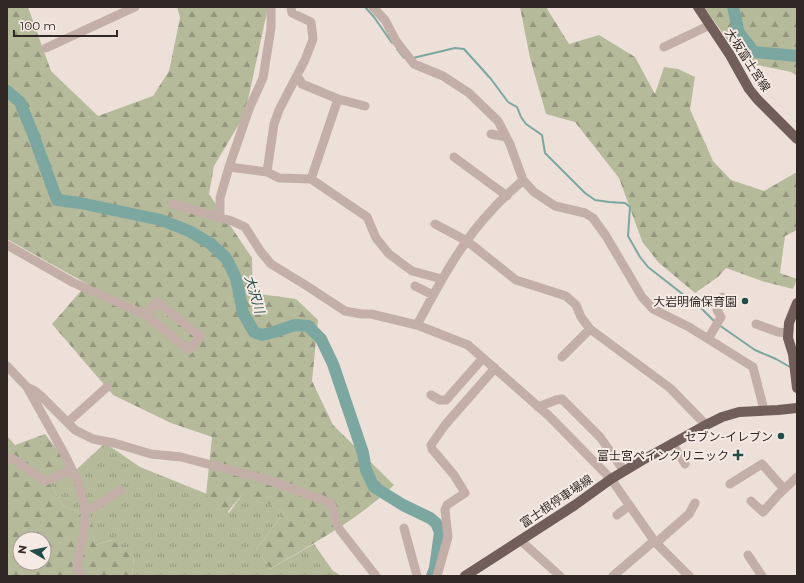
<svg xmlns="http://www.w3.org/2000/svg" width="804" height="583" font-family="Montserrat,'Noto Sans JP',sans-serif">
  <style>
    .grass { fill: url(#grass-tufts) }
    .forest { fill: url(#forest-firs); fill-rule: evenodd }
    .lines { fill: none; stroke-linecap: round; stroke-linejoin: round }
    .stream { stroke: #7ca6a0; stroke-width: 2 }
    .river { stroke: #7ca6a0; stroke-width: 12 }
    .minor { stroke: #c3afa7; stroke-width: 9 }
    .major { stroke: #715d59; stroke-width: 10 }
    .poi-dot { fill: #224c48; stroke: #f6ebe4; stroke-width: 1.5 }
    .labels { text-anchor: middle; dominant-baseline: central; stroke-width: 4; stroke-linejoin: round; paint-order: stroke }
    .street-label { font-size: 12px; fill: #312826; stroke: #f6ebe4 }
    .poi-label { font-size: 12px; fill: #312826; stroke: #f6ebe4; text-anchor: end }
    .water-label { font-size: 13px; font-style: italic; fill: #224c48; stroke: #f6ebe4 }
  </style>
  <defs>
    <pattern id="grass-tufts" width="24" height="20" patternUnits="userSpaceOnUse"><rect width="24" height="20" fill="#b5ba9b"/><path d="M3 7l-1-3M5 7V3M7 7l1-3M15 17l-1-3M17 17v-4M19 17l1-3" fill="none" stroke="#94977e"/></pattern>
    <pattern id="forest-firs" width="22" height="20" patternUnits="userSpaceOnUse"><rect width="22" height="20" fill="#b5ba9b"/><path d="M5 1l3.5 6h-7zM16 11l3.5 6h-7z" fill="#94977e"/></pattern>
  </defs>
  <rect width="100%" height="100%" fill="#ede0d9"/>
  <path class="grass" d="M105,443l35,24 67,27 22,19 17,-24 38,24 -28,36 14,20 44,-25 19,27 9,5h-210l2,-19 -23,-17 -16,5 -5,-29 -27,-10 -16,-28 30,-9z"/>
  <path class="forest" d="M7,7h21l23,64 47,45 55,-20 16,-25 11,-53 -3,-11h91l-23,107 -31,52 -5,28 43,64 1,35 43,6 22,21 -6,61 21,44 61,60c-36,35 -82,59 -124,84l-14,-20 28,-36 -38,-23 -20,24 -20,-19 6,-58 -41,-14 -58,-28 -61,-71 35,-40 -80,-45z
    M520,7h26l23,37 30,-9 36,22 20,37 9,-27 14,2 17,8 -5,32 23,52 18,19 33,11 33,-19v58l-12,6 -5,37 17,6 -4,10 -28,-7 -39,-14 -8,9 -23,16 -37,-31 -16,-21 -23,-63 -44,-56 -29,-8 -16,-56z
    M704,7h93v69l-6,-4 -48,-10z
    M45,434l26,33 -24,11 16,28 28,10 4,29 17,-5 22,17 -2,19h-125v-140l8,9zM20,539h24v24h-24z"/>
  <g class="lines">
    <path class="stream" d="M365,7l9,10 18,26
      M397,49l7,9
      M413,58l42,-10 9,1 27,30 17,23 9,5 4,10 5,7 16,11 3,18 40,40 10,7 14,2 16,1 5,4 -2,29 12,21 8,10 55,43 12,12
      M719,325l36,25 21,9 14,8"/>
    <path class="river" d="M733,7l6,26 15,19 43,4
      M7,91l13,11 13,32 24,66 23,3 81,17 28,11 22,13 15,14 10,20 7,35 11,19 8,3 12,-3 21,-7 13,1 13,13 12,25 30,89 3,17 8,17 29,18 27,13 6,5 4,9 -5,36 -3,8"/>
    <path class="minor" d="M373,7l12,13 11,21 18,23 29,12 26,17 29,28 12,23 13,36 11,12 21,14 30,7 8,5 13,18 36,61 11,12 36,18 64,40 11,43
      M664,47l46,-22
      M46,48l89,-41
      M297,75l5,9 36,15 -27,80
      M338,99l27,7
      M491,134l15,3
      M454,157l53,39
      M229,167l20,-58 14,-31 8,-50v-21
      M267,172l7,-48 5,-14 26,-50 8,-21 -2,-17 -19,-9 -1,-6
      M173,204l59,17 13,6 16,25 10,12 36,22 38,25 16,3h10l46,11 51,20 81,71 62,63 44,63 34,34
      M220,218v-20l9,-31 38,5 12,6 32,1 56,38 9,21 13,16 23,17 30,8
      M435,224l32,17 49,39 50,16 10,9 5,12 9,12 80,59 36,37
      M7,245l67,38 72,32 43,35 11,-14 -43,-34 -11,13
      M415,286l18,9
      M756,324l22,8 10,1
      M417,325c21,-39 44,-83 75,-115 9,-11 21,-20 31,-30
      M708,339l13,-22 -4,-7 5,-13
      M562,357l28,-28
      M7,366l20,21 38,68 13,27 7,26v17l-8,40 3,11
      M27,387l8,4 7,6 33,33 18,9 21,4 37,11 30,3 84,22 66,24c4,9 3,18 9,27l36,46
      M431,395l9,5h6l37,-42
      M538,407l18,-7 6,-1 38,38 24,34
      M68,422l39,-35
      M672,443l13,21
      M7,458l6,1 32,22 27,-11
      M730,484l32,-20 22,25
      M751,501l12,11 16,-18 18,-17
      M85,509l7,-1 29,-18
      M617,515l12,-9
      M404,528l13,48
      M520,540l40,36
      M656,543l33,-29 6,-11
      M748,555l14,21
      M437,576l11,-39 -3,-27 2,-5 18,-12 -11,-18 -22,-26 -1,-4 14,-20 50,-57
      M613,576l41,-35"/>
    <path class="major" d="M698,7l32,48 19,34 8,10 40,40
      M797,303l-8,20 -1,15 5,16 4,34
      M465,576l110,-71 36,-26 30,-18 63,-35 18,-9 17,-5 39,-2 19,-2"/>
  </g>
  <g class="poi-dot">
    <circle cx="745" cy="301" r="4"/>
    <circle cx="781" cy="436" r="4"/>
    <path d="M736 449h4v4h4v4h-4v4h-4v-4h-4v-4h4z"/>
  </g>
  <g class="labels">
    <g class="street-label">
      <text transform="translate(748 60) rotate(57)">大坂富士宮線</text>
      <text transform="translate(556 501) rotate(-34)">富士根停車場線</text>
    </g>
    <g class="poi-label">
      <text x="737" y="301">大岩明倫保育園</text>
      <text x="773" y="436">セブン-イレブン</text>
      <text x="729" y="455">富士宮ペインクリニック</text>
    </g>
    <g class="water-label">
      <text transform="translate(255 294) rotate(73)">大沢川</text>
    </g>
  </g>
  <rect width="804" height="583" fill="none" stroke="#312826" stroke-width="16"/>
  <g transform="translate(32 551) rotate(279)"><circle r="19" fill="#f6ebe4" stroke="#a79d98"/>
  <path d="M0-3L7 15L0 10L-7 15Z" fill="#224c48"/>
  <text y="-6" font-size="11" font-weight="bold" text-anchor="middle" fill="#312826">N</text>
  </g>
  <path d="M14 30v6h103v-6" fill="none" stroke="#312826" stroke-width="2"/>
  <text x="20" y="30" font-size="12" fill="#312826" stroke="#f6ebe4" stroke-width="3" paint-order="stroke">100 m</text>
</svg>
